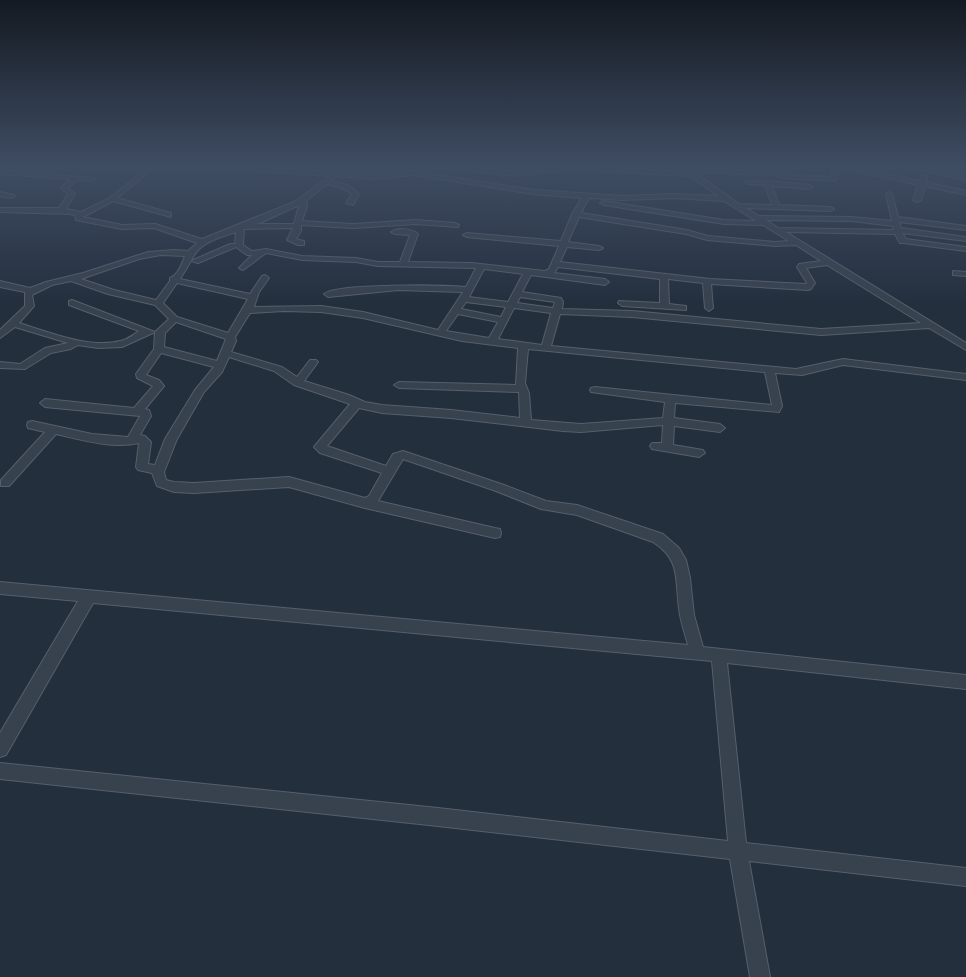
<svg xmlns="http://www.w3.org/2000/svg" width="966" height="977" font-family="Helvetica,sans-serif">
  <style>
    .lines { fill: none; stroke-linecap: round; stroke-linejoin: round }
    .minor-casing { stroke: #565f6c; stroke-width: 2 }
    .minor { fill: #38414e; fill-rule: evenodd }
  </style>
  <rect width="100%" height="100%" fill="#242f3e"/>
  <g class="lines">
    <defs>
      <path id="minor" d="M149,166h7l-39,32 54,15v4l-58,-16 -30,16 39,8 33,-1 47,15 94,-38 34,-25 -118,-8 -3,-2h33l133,9 37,-4 122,19 89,6 52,-2 43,2 -28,-20 -112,-6 -38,2 -19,4 -82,-8 -3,-2h24l61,6 19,-4 37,-2 107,6 -6,-6h7l3,2 87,4 1,1 -3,2 -79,-3 45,32 33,1 -7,-20 -18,-1 -3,-2c5,-4 55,2 66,3l3,2 -3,2 -38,-3 7,19 51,2 4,2 -4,2 -84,-3 13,8 93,1 40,4 -6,-27 3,-2 3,2 6,23 68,9v4l-67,-8 2,6 65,9v4l-64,-8 4,6 60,8v4l-63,-8h-3l-5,-9 -109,-2 180,111v7l-37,-22 -108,7 -189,-18 -72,-3 -9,32 245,23 47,-10 123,15v6l-123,-15 -41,10 -27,-2 7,33 -3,6 -104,-9 -1,15 46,6 5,4 -5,4 -46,-6 -1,19 30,5 2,3 -6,4 -47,-8 -2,-3 2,-3h10l1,-18 -82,7 -18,-1 -112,-13 -69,-5 -23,-5 -32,38 59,20 7,-12 10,-3 101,34 42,16 31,4 86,29 16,14 7,12 4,18 4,37 9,32 263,28v14l-239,-26 19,180 220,25v18l-217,-25 21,116h-20l-20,-118 -292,-33 -438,-47v-16l438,45 290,33 -16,-180 -619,-58 -87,152 -6,2v-24l78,-132 -78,-7v-12l688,63c-3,-12 -8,-24 -9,-37 -4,-29 2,-48 -26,-66l-76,-27 -36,-6 -45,-18 -93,-32 -25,42 117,27 5,1 1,4 -1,4 -5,1 -130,-30 -76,-21 -95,6 -20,-1 -17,-6 -5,-13 -14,-3 -2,-3 3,-24c-27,6 -57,-3 -83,-9l-47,52h-8v-6l44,-48 -17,-4 -1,-3 1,-3 4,-1 60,13 36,3 12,-21 -95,-9 -5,-4 5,-4 89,9 19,-22 -16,-8 -1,-4 18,-25 1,-17 14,-13 -14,-14 -47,-11 -37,-13 -19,4 -20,10 2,11 -15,17c29,9 71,26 101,18 7,-1 13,-6 19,-10l-70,-26v-4l3,-1 83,32 -33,15 -24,1 -20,-3 -7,4 -20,4 -26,16 -25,-1v-6l20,2 25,-16 23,-5 -53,-16 -15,11v-8l25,-24v-14l-25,-5v-6l30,7 16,-6 37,-9 65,-21 27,-2 13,1 9,-8 -43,-15 -32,1 -46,-9 -1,-5 -6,-1 -69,-2v-4h59l9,-14 -7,-6 9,-9 -70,-5v-4l94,8 1,1 -3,2 -15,-1 -9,8 7,6 -9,15 15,3 29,-14zM412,175l122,19 48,4 -10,16 -11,27 -94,-8 -4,2 4,2 92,9 -10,23 -4,2 -73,-8 -64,-1 10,-28c-6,-5 -20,-7 -27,-2l4,2 15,1 -10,27h-22l-22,-4 -54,-2 -36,-7 -14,2 -9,-6 1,-16 49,-1 -6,12 11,5h6v-4l-8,-2 5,-8v-6l52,3 63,-4 42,3 1,-2 -4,-2 -39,-3 -63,4 -51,-3 5,-15 -1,-5 21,-17c10,2 18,4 25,10l-6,9 7,2 6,-11 -11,-9 -17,-4 6,-5 38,3zM589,198l34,2 52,-2 49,3 32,20 -32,-1 -120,-19 -4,2 4,2 120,19 39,1 26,16 -14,1 -67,-6 -21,-6 -106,-17zM299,205l-5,19h-39l5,-1zM579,217l107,17 21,6 68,6 21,-1 25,16 -22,3 -2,3 10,16 -1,1 -96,-5 -150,-17 7,-15 32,3 4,-2 -4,-2 -31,-4zM766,220l86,1 41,5 1,4 -116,-2zM236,232l-1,12h-5l-39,17c8,-19 28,-23 45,-29zM236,247l11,8h5l-13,13 4,2 23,-17 36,7 54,2 22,4 98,2 -10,19c-21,-2 -131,-4 -142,7l4,3 70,-7 65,2 -25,38 -75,-18 -42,-6 -67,1 5,-15 10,-14 -4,-3 -3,1 -12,18 -70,-15 11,-18 7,2zM161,255l24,1c-3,8 -7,19 -15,22v3l-14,19 -42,-10 -33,-11 58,-20zM827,265l94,58 -100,6 -189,-18 -70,-2 1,-7 -2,-4 -39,-6 9,-17 74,10 4,-3 -4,-3 -51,-6 4,-6 102,12v24l-41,-2 -1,2 4,3 64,4v-4l-17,-2 -1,-25 35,4 2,25 4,3 4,-3 -2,-24 97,6 3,-1 4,-6 -9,-15zM484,269l39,5 -15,28 -39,-5zM177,283l71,16 -20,34 -51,-16 -14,-14zM520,297l35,5 -2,6 -36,-5zM466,302l40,5 -5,10 -40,-8zM514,308l37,5 -9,32 -44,-6zM284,311l37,1 42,6 99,23 56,7 -2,37 -117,-3 -5,3 5,3 120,4 1,26 -69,-8 -69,-5 -17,-3 -16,-7 -45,-14 14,-19 -2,-2h-6l-13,17 -15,-10 -51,-15 5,-11 -1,-4 15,-24zM458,314l40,8 -9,16 -43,-7zM176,322l50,17 -9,22 -53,-14 1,-14zM528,349l237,23 7,33 -177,-18 -4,1 -1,2 1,2 74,10 -2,16 -82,6 -50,-4 -2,-27 -4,-10zM161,353l53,14 -19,23 -30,49 -10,26 -7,-1 3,-22 -6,-6 -5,-1 11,-19 -2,-6 -4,-1 19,-23 -5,-6 -13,-5zM229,357l45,14 20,14 56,19 -36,43 6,6 62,20 -13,23 -4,2 -76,-21 -95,6 -20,-1 -8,-2 -2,-8 13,-33 27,-47 18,-20z
        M832,166h18l69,15 3,-5 2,-1 3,2 -1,5 40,9v4l-41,-9 -4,14 -4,2 -4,-2 5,-15 -80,-18 -1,12 -3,2 -54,-3 -3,-2 3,-2 51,3z
        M901,166h14l51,10v4z
        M0,192l14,3 1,1 -3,2 -12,-2z
        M953,271l13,1v4l-13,-1z"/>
    </defs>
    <use href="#minor" class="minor-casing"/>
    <use href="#minor" class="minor"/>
  </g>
  <linearGradient id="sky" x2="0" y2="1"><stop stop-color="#141a22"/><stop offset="0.55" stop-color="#3f4d63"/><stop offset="1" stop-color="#3f4d63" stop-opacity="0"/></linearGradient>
  <rect width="966" height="303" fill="url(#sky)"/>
</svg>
